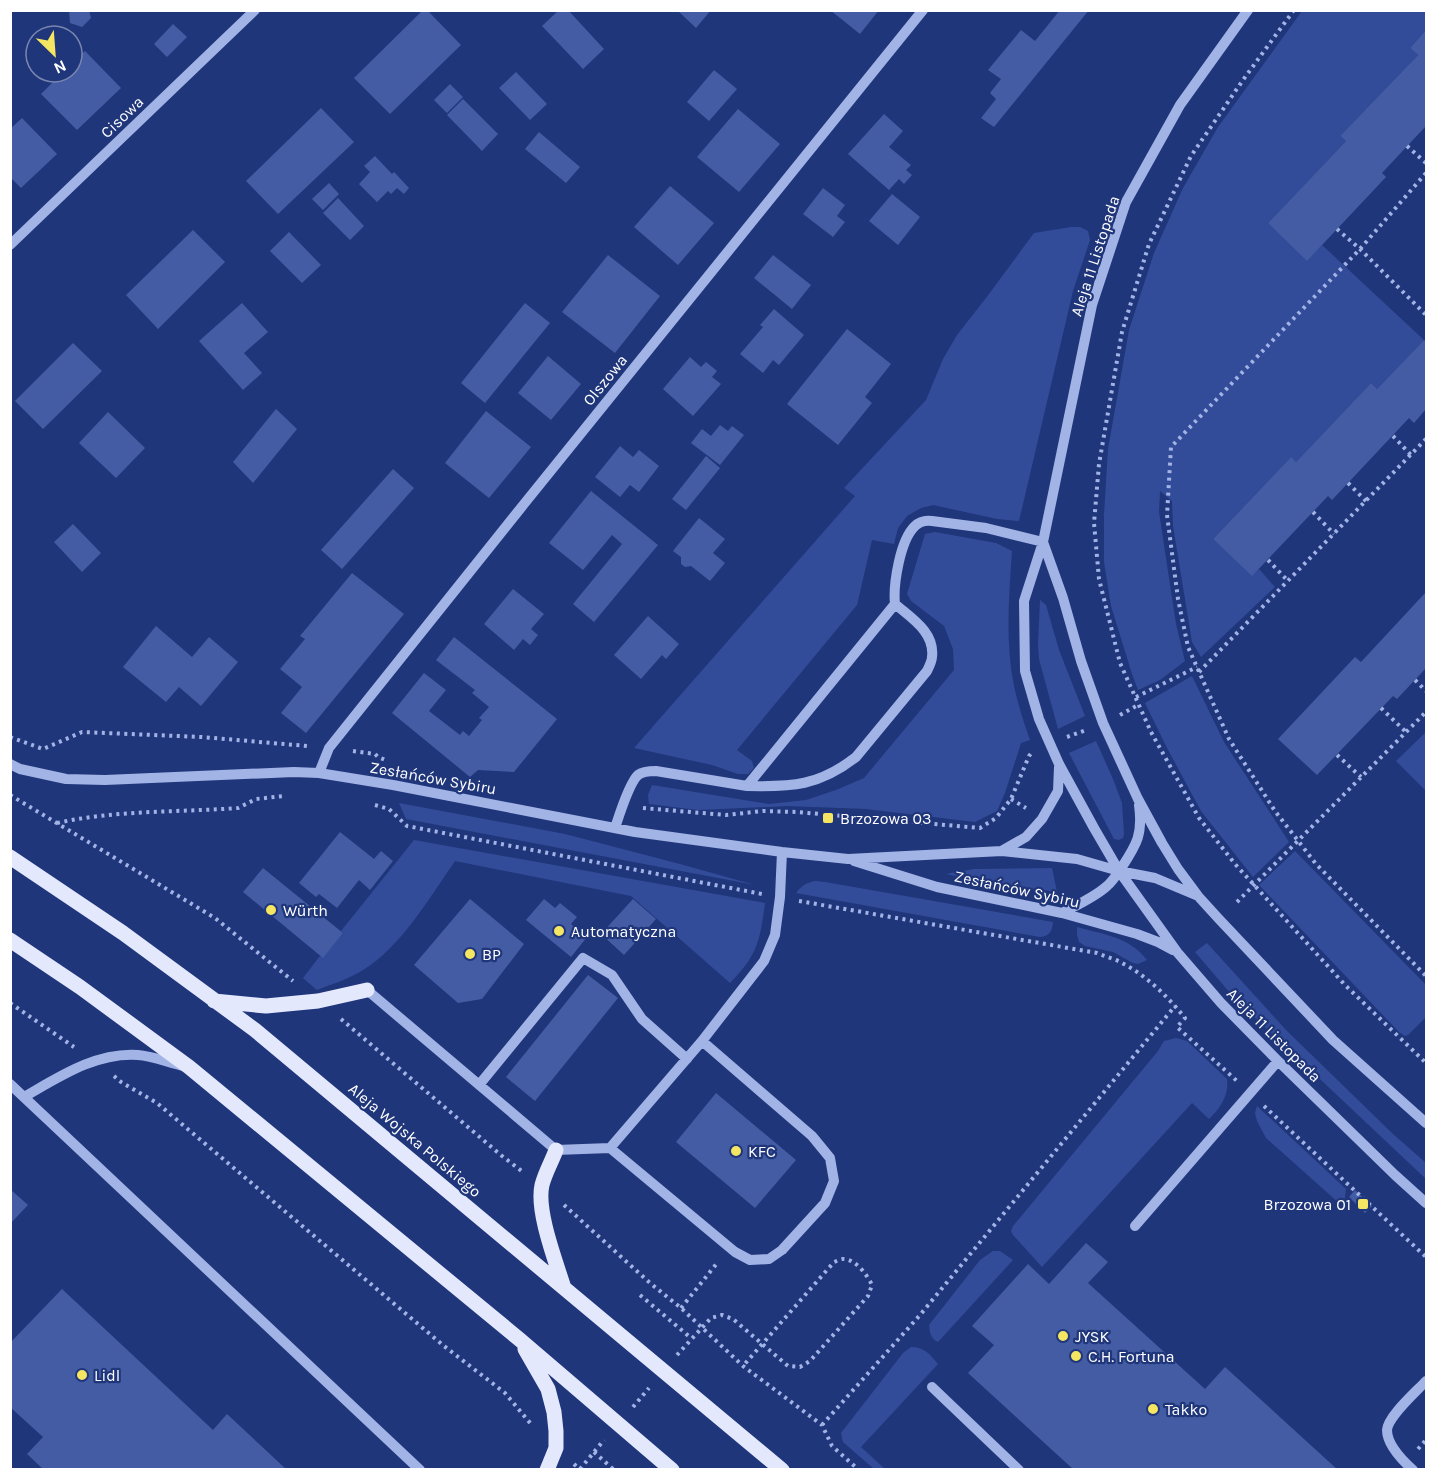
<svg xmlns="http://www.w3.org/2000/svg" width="1437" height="1480" font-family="Karla,sans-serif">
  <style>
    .green { fill: #334c99 }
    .building { fill: #445ca3 }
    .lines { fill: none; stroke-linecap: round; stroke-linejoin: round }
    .path { stroke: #a2b3e6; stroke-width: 4; stroke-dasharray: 3 4.5; stroke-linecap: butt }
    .minor { stroke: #a2b3e6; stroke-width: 10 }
    .major { stroke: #e3e8fd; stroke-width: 15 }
    .poi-dot { fill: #f4e662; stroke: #20367b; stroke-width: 2 }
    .labels { text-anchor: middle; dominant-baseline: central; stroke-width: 4.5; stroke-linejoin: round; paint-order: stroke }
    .street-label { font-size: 16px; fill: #fff; stroke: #20367b }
    .poi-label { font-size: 16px; fill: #fff; stroke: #20367b; text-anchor: start }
  </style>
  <rect width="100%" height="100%" fill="#20367b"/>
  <path class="green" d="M1302,11h124v19l-16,18 8,7 -78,81 6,5 -78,82 39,37 15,-15 102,95 -47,49 -6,-6 -75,79 -6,-4 -77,81 39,36 7,-6 16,18 -74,70 -9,-15 -19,-116 -1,-25 -12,-10 -1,21 17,112 9,37 -25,19 -22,10 -6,-16 -21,-68 -7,-44v-47l4,-66 21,-119 25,-77 29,-65 35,-61z
    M1071,227h9l8,4 2,9 -17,51 -54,230 -22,-2 -64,-14 -12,3 -14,8 -9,12 -4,16 -22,-4 -15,65 -120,145 15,11 2,7 -6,6h-10l-26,-9 -78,-17 221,-252 -11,-8 82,-88 17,-41 14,-24 29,-37 48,-65z
    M935,532l61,11 16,8c-3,45 -7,91 2,135 4,19 10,37 16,54l-9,3 -16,50 -8,18 -22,11 -109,-13 -78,-3 -90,4 -49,-6 -1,-9 4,-10 117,19 37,-4 30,-10 28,-12 90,-108 -1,-21 -9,-23 -33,-25 -4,-7 18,-60z
    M1040,600l6,5 13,45 26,66 -27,13 -19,-70 -1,-14z
    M1192,676l32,66 65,100 -36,35 -52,-66 -35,-65 -21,-43z
    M1426,732v59l-30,-30z
    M1096,741l17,38 9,24 2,31 -1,4 -4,2 -5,-1 -45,-86z
    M399,803l166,31 115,30 75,21 -349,-66z
    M414,840l351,63c-5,37 -7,52 -35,80l-99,-87 -176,-35c-25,36 -54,86 -92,109 -14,9 -31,14 -46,20l-14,-12 17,-22 3,1 20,-24 -2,-2z
    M1295,851l131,134v32l-18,18 -3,1 -6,-4 -140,-147z
    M1052,868l5,24 -78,-11 -33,-7 28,-5z
    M815,881l10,1 228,40c-1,10 -4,14 -13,15l-244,-44c5,-7 10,-10 19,-12z
    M1077,927c25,7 53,10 70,33l-9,4 -5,-1 -20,-11 -28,-6 -6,-4 -2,-8z
    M1207,943l79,87 107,104 33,29v16l-189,-178 -42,-49z
    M1176,1038l11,3 40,38c2,16 -6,29 -18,40l-17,-16 -150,164 -29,-32 -2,-4 2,-5 145,-175 6,-10z
    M1257,1106l89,83c-1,6 0,12 -6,15l-74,-66 -9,-17 -2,-8z
    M993,1251h7l13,9 -75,82c-8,-4 -8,-9 -9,-17l51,-65z
    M911,1347c13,0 19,7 27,17l-77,83 24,22h-11l-31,-27 -2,-9 62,-80z"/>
  <path class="building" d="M69,10h20l2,8 -9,9 -12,-4z
    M423,10h4l34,35 -71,69 -36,-36z
    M559,10h9l36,39 -21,20 -41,-43z
    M677,10h34l-15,18z
    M830,10h49l-19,24z
    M1060,10h29l-95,117 -13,-9 15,-19 -6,-6 11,-14 -13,-9 33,-40 14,11z
    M173,24l14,13 -20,20 -13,-13z
    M1426,30v96l-44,47 4,4 -79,84 -39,-38 78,-82 -6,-5 78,-81 -8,-7z
    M85,51l36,37 -44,42 -36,-36 22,-22h9v-9z
    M714,70l23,19 -28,32 -22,-19z
    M516,72l31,32 -17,16 -31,-32z
    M450,84l13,13 -16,16 -13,-13z
    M463,99l35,35 -16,17 -35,-36z
    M321,108l33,34 -76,72 -32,-33z
    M738,109l42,35 -41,48 -42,-35z
    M884,114l19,17 -14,16 22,18 -5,5 6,5 -8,9 -5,-5 -10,11 -41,-36z
    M22,118l35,36 -36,34 -11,-11v-48z
    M539,132l41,35 -14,16 -41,-34z
    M375,156l17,18 2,-2 15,16 -5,6 -7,-6 -6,6 -3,-3 -11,11 -18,-18 11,-12 -6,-6z
    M329,183l10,11 -16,16 -11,-11z
    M670,186l44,37 -36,42 -44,-38z
    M823,188l22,17 -8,11 8,6 -12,15 -30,-23z
    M892,194l28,23 -22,28 -29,-24z
    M338,198l26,28 -14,14 -27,-27z
    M193,230l32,32 -67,67 -32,-34z
    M289,232l32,33 -19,18 -32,-32z
    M608,255l52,41 -45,57 -53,-41z
    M773,255l38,30 -19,24 -38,-31z
    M242,303l26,29 -24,21 18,20 -19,17 -44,-49z
    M525,303l25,20 -65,80 -24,-20z
    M774,309l30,26 -25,30 -6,-5 -10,13 -23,-19 23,-27 -3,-2z
    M847,329l44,35 -26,33 7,6 -34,42 -51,-41z
    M1424,340l2,2v67l-12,14 -5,-5 -77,82 -4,-4 -76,80 -39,-37 78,-82 5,5 75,-79 6,6z
    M73,343l29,28 -59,58 -28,-28z
    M548,356l33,28 -30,36 -33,-27z
    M690,357l11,10 5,-5 11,9 -5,6 9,7 -28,32 -30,-27z
    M276,409l21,20 -44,54 -20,-21z
    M486,411l45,36 -42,51 -44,-35z
    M108,412l37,36 -29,30 -37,-35z
    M720,425l8,6 4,-5 12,9 -24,30 -29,-22 11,-14 9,7z
    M620,446l13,11 6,-7 20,16 -20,26 -9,-7 -10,12 -25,-20z
    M706,456l14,12 -34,42 -14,-11z
    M393,469l21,19 -72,81 -21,-19z
    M591,491l67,54 -64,77 -21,-18 49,-60 -10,-9 -29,35 -34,-27z
    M699,518l26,21 -12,14 12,10 -15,18 -19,-15 -6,1 -4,-3v-7l-8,-6z
    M73,524l28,29 -19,19 -28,-30z
    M352,573l52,41 -98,119 -25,-20 21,-26 -22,-18 25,-30 -5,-3z
    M513,589l31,25 -13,15 7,6 -8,10 -7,-6 -9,11 -30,-26z
    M1426,592v76l-29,31 -4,-3 -76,79 -39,-36 77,-82 6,5z
    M648,616l31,28 -13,15 -4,-4 -21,24 -27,-24z
    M156,626l36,31 17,-20 29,25 -37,44 -22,-19 -13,15 -43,-35z
    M454,637l103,82 -43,53 -36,-2 -8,7 -78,-64 32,-40 22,17 -17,21 31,24 3,-4 6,5 13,-16 -3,-2 10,-11 -17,-14 3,-3 -39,-30z
    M340,832l34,27 7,-8 12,10 -23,29 -11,-10 -22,28 -18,-14 -3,3 -17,-14z
    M263,868l80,65 -20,25 -80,-66z
    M470,899l54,45 -42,55 -24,4 -44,-38z
    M544,899l11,9 5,-5 17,14 -6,7 16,13 -16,20 -45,-37z
    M633,899l23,20 -32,36 -23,-21z
    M588,975l30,23 -83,103 -29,-24z
    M716,1093l80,67 -41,48 -79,-66z
    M10,1189l18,16 -18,19z
    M1355,1190l17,16 -7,7 -16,-16z
    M1086,1243l22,19 -20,21 117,106 20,-22 113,103h-264l-106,-97 26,-28 -22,-19 56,-62 21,20z
    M62,1289l151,141 14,-16 60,56h-243l-17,-16 16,-17 -33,-30v-64z"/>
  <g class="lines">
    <path class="path" d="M1294,10l-51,70 -52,76 -42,88 -27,88 -23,132 -5,59 5,56 21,84 31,69 48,86 36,46 110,121 81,78
      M1407,146l19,17
      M1426,173l-66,76 -189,198 -4,68 11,84 10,48 41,92 46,72 41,53 110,112
      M1337,229l23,20 66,66
      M1393,436l18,19
      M1348,483l18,18
      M1313,512l21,22
      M1268,560l20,21
      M1199,672l227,-233
      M1415,680l11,11
      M1136,697l61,-30
      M1381,708l25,24
      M1120,715l18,-10
      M10,737l33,12 39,-17 120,5 105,9
      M1067,737l19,-7
      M353,751l22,3 3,3 10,4
      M1337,755l24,22
      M10,795l205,123 78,63
      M1011,799l15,9
      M375,805l14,4 18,17 355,68
      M643,808l83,7 37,-4 34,1 183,16 16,-10 15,-19 18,-43 4,-5
      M57,823c55,-12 111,-11 166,-14l15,-1 18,-9 28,-3
      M799,901l298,52c9,4 19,6 27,11 24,13 44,33 61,54l-8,9 60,54
      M1237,902l189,-190
      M10,1003l64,44
      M341,1019l161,137 21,16
      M114,1076l7,6 36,21 287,243 61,47 26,31
      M1264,1106l162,151
      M564,1205l86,78 31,25 62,58 79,59 10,21 27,24
      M640,1295l51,43
      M681,1308l37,-46
      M677,1355l34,-37 11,-3 11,4 55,47 12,1 10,-6 58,-65 4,-11c-5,-10 -16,-26 -29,-26 -3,0 -6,2 -9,3l-91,104
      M633,1407l16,-19
      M822,1425l98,-110 255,-309
      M1418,1449l8,-9
      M594,1452l20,18
      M574,1464l6,6
      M580,1469l24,-29"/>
    <path class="minor" d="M1248,10l-68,95 -54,97 -34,103 -49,237 -19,59 1,70 14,48 20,45 35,64 25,43 58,81 44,51 57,58 117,114 31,28
      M10,245l245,-235
      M1043,542l20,56 18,63 22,62 35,76 24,44 16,26 20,27 20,22 115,122 93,83
      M10,764l10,5 46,10 39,1 189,-8 25,1 74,12 242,47 147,20 66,7 154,-8 75,8 42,12 36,7 43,18
      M319,773l10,-25 195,-244 399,-494
      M747,786c45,1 72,0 109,-29l71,-86c2,-4 5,-10 5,-14 3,-25 -21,-39 -37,-53
      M615,828c4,-12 14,-45 23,-53 5,-4 13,-4 18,-4l91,15 148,-182c-2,-19 5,-64 20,-78 5,-5 10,-6 17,-5l54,7 57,14
      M1003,850l23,-13 16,-18 16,-28 1,-24
      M854,861l83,26 125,26 75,21 21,8 15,8
      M1062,913c15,-8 33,-16 45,-27 6,-5 11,-13 15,-19 15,-23 21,-33 17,-62
      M367,990l189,160 54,-2 92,-107 62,-80 11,-26 5,-38 2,-45
      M10,1084l410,386
      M479,1085l104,-127 29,17 30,44 45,40
      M24,1097c35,-20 72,-45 114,-42 15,1 31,8 46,11
      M610,1148l125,104 15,8 19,-1 13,-9 43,-47 9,-22 -4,-23 -18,-22 -110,-95
      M1135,1226l143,-165
      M932,1387l87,83
      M1413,1470c-10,-9 -26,-25 -26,-40 1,-14 30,-39 39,-49"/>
    <path class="major" d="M10,857l113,76 132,97 527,440
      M10,940l70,47 109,80 330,272 153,131
      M214,1001l52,5 52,-5 49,-11
      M556,1150c-4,11 -11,23 -14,35 -6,26 14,77 22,103
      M525,1349l23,40 6,23 2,19v17l-9,22"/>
  </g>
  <g class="poi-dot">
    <rect x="822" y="812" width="12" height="12" rx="3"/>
    <circle cx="271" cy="910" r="6"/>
    <circle cx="559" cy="931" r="6"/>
    <circle cx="470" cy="954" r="6"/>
    <circle cx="736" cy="1151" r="6"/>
    <rect x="1357" y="1198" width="12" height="12" rx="3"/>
    <circle cx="1063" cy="1336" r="6"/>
    <circle cx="1076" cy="1356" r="6"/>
    <circle cx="82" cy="1375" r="6"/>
    <circle cx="1153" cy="1409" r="6"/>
  </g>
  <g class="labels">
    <g class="street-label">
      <text transform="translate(122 117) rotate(-44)">Cisowa</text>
      <text transform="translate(1095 256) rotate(-72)">Aleja 11 Listopada</text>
      <text transform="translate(605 380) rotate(-51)">Olszowa</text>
      <text transform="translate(433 778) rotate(10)">Zesłańców Sybiru</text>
      <text transform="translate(1017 889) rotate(12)">Zesłańców Sybiru</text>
      <text transform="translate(1274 1035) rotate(45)">Aleja 11 Listopada</text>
      <text transform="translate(415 1140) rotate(40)">Aleja Wojska Polskiego</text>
    </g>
    <g class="poi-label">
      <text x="840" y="818">Brzozowa 03</text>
      <text x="283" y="910">Würth</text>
      <text x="571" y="931">Automatyczna</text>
      <text x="482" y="954">BP</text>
      <text x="748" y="1151">KFC</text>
      <text x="1351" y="1204" text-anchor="end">Brzozowa 01</text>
      <text x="1075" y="1336">JYSK</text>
      <text x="1088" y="1356">C.H. Fortuna</text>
      <text x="94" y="1375">Lidl</text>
      <text x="1165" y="1409">Takko</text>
    </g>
  </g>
  <rect width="1437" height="1480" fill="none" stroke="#ffffff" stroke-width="24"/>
  <g transform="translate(54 54) rotate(155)"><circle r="28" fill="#20367b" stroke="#7986b0" stroke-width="1.5"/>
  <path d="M0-4.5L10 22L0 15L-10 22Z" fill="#f4e662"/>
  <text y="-9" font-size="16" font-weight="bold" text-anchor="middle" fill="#ffffff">N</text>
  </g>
</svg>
